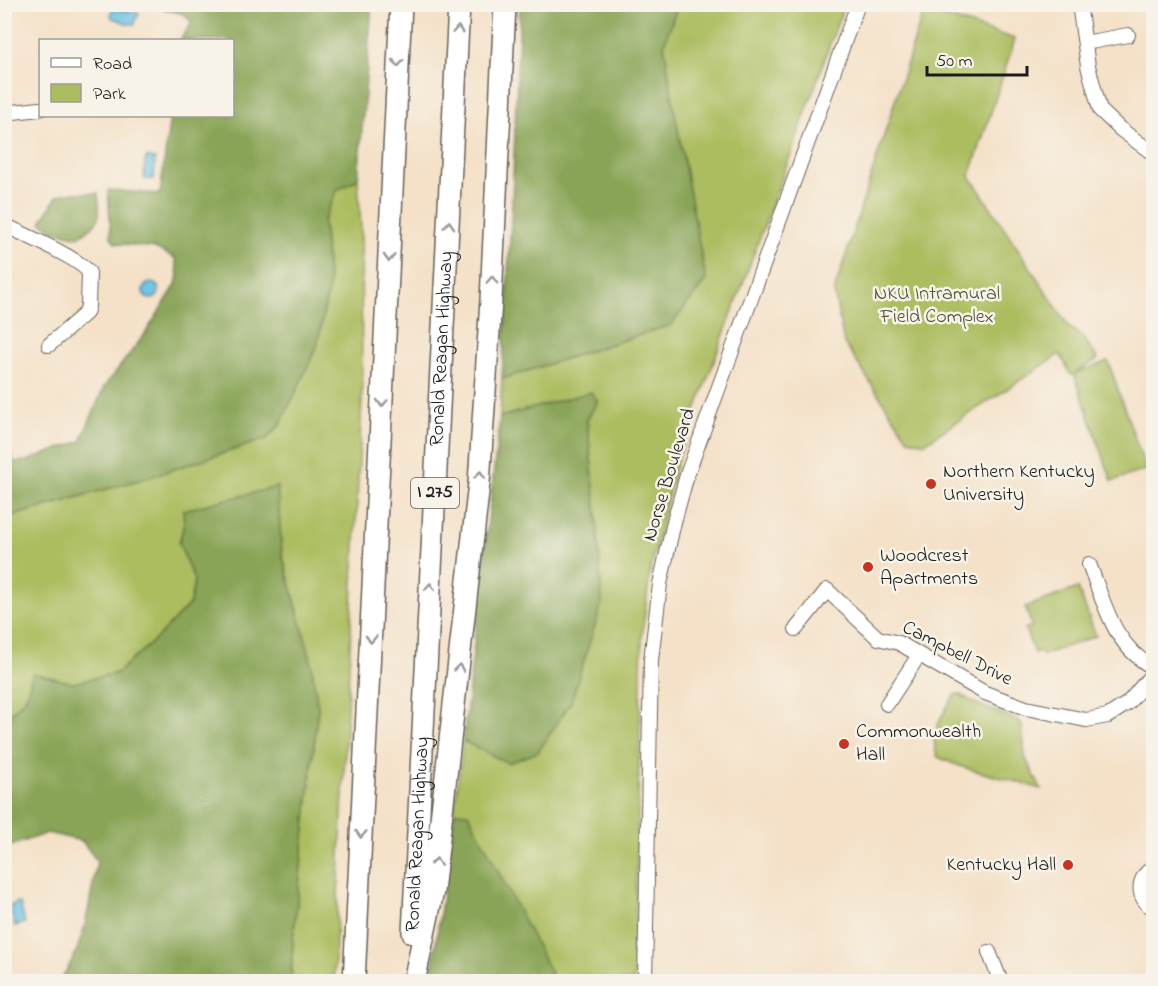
<svg xmlns="http://www.w3.org/2000/svg" width="1158" height="986" font-family="'Indie Flower',sans-serif">
  <style>
    .green { fill: #acbd60; stroke: #646c3e; stroke-width: 1.5 }
    .forest { fill: #89a456; stroke: #526039; stroke-width: 1.5 }
    .water { fill: #67c2e5; stroke: #426f80; stroke-width: 1.5 }
    .lines { fill: none; stroke-linecap: round; stroke-linejoin: round }
    .minor-casing { stroke: #686158; stroke-width: 16 }
    .highway-casing { stroke: #686158; stroke-width: 24 }
    .minor { stroke: #fff; stroke-width: 14 }
    .highway { stroke: #fff; stroke-width: 21 }
    .oneway { stroke: #999 }
    .poi-dot { fill: #c8321e; stroke: #f7f3e8; stroke-width: 2 }
    .labels { text-anchor: middle; dominant-baseline: central; stroke-width: 5; stroke-linejoin: round; paint-order: stroke }
    .shield { fill: #f7f3e8; stroke: #5e5c59; stroke-width: 1.5 }
    .shield-label { font-size: 18px; font-weight: bold; fill: #1c1c1c }
    .park-label { font-size: 20px; fill: #4e5434; stroke: #f7f3e8 }
    .street-label { font-size: 20px; fill: #1c1c1c; stroke: #f7f3e8 }
    .poi-label { font-size: 20px; fill: #1c1c1c; stroke: #f7f3e8; text-anchor: start }
  </style>
  <rect width="100%" height="100%" fill="#f7f3e8"/>
  <filter id="ink" filterUnits="userSpaceOnUse"><feTurbulence type="fractalNoise" baseFrequency=".0167" numOctaves="2"/><feDisplacementMap in="SourceGraphic" scale="12" xChannelSelector="R" yChannelSelector="G"/><feConvolveMatrix kernelMatrix="1 2 1 2 8 2 1 2 1" color-interpolation-filters="sRGB"/></filter>
  <filter id="wash" filterUnits="userSpaceOnUse"><feTurbulence type="fractalNoise" baseFrequency=".008" numOctaves="4" result="noise"/><feDisplacementMap in="SourceGraphic" scale="24" xChannelSelector="R" yChannelSelector="G"/><feGaussianBlur stdDeviation="1.35" result="paint"/><feColorMatrix in="noise" values="0 0 0 0 0 0 0 0 0 0 0 0 0 0 0 0 0 1.4 0 .05"/><feComposite in="paint" operator="in"/></filter>
  <g filter="url(#wash)">
    <rect width="100%" height="100%" fill="#f4e1c8"/>
    <path class="green" d="M678,4l166,1 -52,146 -115,310 -26,106 -9,68 -8,346h-95l-1,-3 13,-5 -97,-161 9,-71 45,22 30,-11 33,-50 26,-185 -10,-98 4,-27 -91,25 2,-38 169,-54 3,-217 -10,-64z
      M924,10l91,29 -45,137 100,152 13,9 15,22 -23,14 33,-12 38,109 -34,11 -38,-107 -3,1 -11,-21 -135,89 -17,-4 -64,-96 -10,-51z
      M358,179l3,51 1,169 -28,582h-43l2,-41 25,-232 -8,-52 -28,-102 -5,-67 -93,38 -5,18 15,37 -4,23 -33,35 -40,35 -44,10 -40,-9 -7,23 -21,23v-202l151,-43 110,-36 14,-14 37,-79 12,-61 -6,-63 14,-32z
      M1078,588l18,48 -53,19 -2,-4 -7,2 -9,-24 7,-3 -7,-19z
      M959,694l16,9 44,18 3,3 3,33 16,32c-34,-12 -70,-16 -103,-32 -11,-19 6,-47 17,-62z"/>
    <path class="forest" d="M147,5h225l-14,174 -21,11 -14,32 6,63 -12,62 -37,78 -14,14 -110,36 -151,43v-79l9,23 12,-1 55,-20 23,-54 41,-53 31,-49 2,-10 -3,-17 -20,-10 -40,-5 -4,-6 -3,-47 52,4 10,-78h62v-76h-52l12,-17 -8,-9z
      M520,5h158l-14,39 10,64 32,172 -35,45 -169,54 10,-176z
      M67,193h31c3,25 3,30 -20,44l-26,-7 -11,-8 16,-26z
      M591,392l7,9 -11,19 10,97 5,86 -31,99 -33,50 -30,11 -45,-22 37,-324z
      M277,487l5,67 28,102 8,52 -25,232 -2,41h-232c27,-34 30,-78 38,-120l-15,-20 -35,-8 -42,15v-128l21,-23 7,-24 40,10 44,-10 40,-35 33,-34 4,-24 -15,-37 5,-18 -1,-15z
      M454,812l14,1 83,160 -13,5 1,3 -109,1 22,-149z"/>
    <path class="water" d="M115,8l19,5 3,-1 2,4 -3,2 -1,6h-9l-2,-2 -12,-4 -1,-3 1,-5z
      M147,157l8,2 -1,20h-10l1,-20h2z
      M143 291a8 8 0 1 1 16 0a8 8 0 1 1-16 0Z
      M16,903h4l5,20 -10,3 -5,-20z"/>
  </g>
  <g filter="url(#ink)">
    <g class="lines">
      <defs>
        <path id="minor" d="M1079,4l9,62 12,44 20,19 34,25
          M1085,43l43,-8
          M4,113l36,-4
          M4,225c17,8 79,35 85,48l-1,33 -2,7 -37,32
          M1089,564c16,40 24,82 65,104
          M796,629l31,-39 51,48 21,5 86,50 41,15 60,12 22,-4 20,-13 26,-31
          M887,704l32,-49
          M1154,867c-18,10 -18,32 0,42
          M989,952l12,30
          M645,982l6,-322 9,-76 14,-62 13,-47 171,-471"/>
        <g id="highway">
          <path id="s1" d="M413,933l46,-929"/>
          <path d="M354,982l47,-978"/>
          <path d="M414,982l19,-91 46,-408 12,-183 14,-296"/>
        </g>
      </defs>
      <use href="#minor" class="minor-casing"/>
      <use href="#highway" class="highway-casing"/>
      <use href="#minor" class="minor"/>
      <use href="#highway" class="highway"/>
    </g>
    <defs><path id="oneway-chevron" d="M-2-3.5L2.5 0L-2 3.5" fill="none" stroke-width="1.6" stroke-linecap="round" stroke-linejoin="round" transform="scale(1.5)"/></defs>
    <g class="oneway">
      <use href="#oneway-chevron" transform="translate(458 30) rotate(-87)"/>
      <use href="#oneway-chevron" transform="translate(398 63) rotate(93)"/>
      <use href="#oneway-chevron" transform="translate(449 225) rotate(-87)"/>
      <use href="#oneway-chevron" transform="translate(389 258) rotate(93)"/>
      <use href="#oneway-chevron" transform="translate(492 280) rotate(-88)"/>
      <use href="#oneway-chevron" transform="translate(382 403) rotate(93)"/>
      <use href="#oneway-chevron" transform="translate(480 475) rotate(-85)"/>
      <use href="#oneway-chevron" transform="translate(430 587) rotate(-87)"/>
      <use href="#oneway-chevron" transform="translate(371 639) rotate(93)"/>
      <use href="#oneway-chevron" transform="translate(459 668) rotate(-83)"/>
      <use href="#oneway-chevron" transform="translate(361 834) rotate(93)"/>
      <use href="#oneway-chevron" transform="translate(436 862) rotate(-83)"/>
    </g>
  </g>
  <g class="poi-dot">
    <circle cx="931" cy="484" r="6"/>
    <circle cx="868" cy="567" r="6"/>
    <circle cx="844" cy="744" r="6"/>
    <circle cx="1068" cy="865" r="6"/>
  </g>
  <g class="labels">
    <rect class="shield" x="411" y="478" width="48" height="30" rx="4.5"/>
    <g class="shield-label">
      <text x="435" y="493">I 275</text>
    </g>
    <g class="park-label">
      <text x="937" y="294">NKU Intramural<tspan x="937" dy="23">Field Complex</tspan></text>
    </g>
    <g class="street-label">
      <text stroke="none"><textPath href="#s1" startOffset="585">Ronald Reagan Highway</textPath></text>
      <text transform="translate(670 475) rotate(-73)">Norse Boulevard</text>
      <text transform="translate(957 654) rotate(27)">Campbell Drive</text>
      <text stroke="none"><textPath href="#s1" startOffset="99">Ronald Reagan Highway</textPath></text>
    </g>
    <g class="poi-label">
      <text x="943" y="472">Northern Kentucky<tspan x="943" dy="23">University</tspan></text>
      <text x="880" y="556">Woodcrest<tspan x="880" dy="23">Apartments</tspan></text>
      <text x="856" y="732">Commonwealth<tspan x="856" dy="23">Hall</tspan></text>
      <text x="1056" y="865" text-anchor="end">Kentucky Hall</text>
    </g>
  </g>
  <rect width="1158" height="986" fill="none" stroke="#f7f3e8" stroke-width="24"/>
  <rect x="39" y="39" width="195" height="78" fill="#f7f3e8" stroke="#9f9d96" stroke-width="1.5"/>
  <rect x="51" y="58" width="30" height="9" fill="#ffffff" stroke="#9f9d96" stroke-width="1.5"/>
  <text x="93" y="69" font-size="18" fill="#1c1c1c">Road</text>
  <rect x="51" y="84" width="30" height="18" fill="#acbd60" stroke="#9f9d96" stroke-width="1.5"/>
  <text x="93" y="99" font-size="18" fill="#1c1c1c">Park</text>
  <path d="M927 66v9h100v-9" fill="none" stroke="#1c1c1c" stroke-width="3"/>
  <text x="936" y="66" font-size="18" fill="#1c1c1c" stroke="#f7f3e8" stroke-width="4.5" paint-order="stroke">50 m</text>
</svg>
